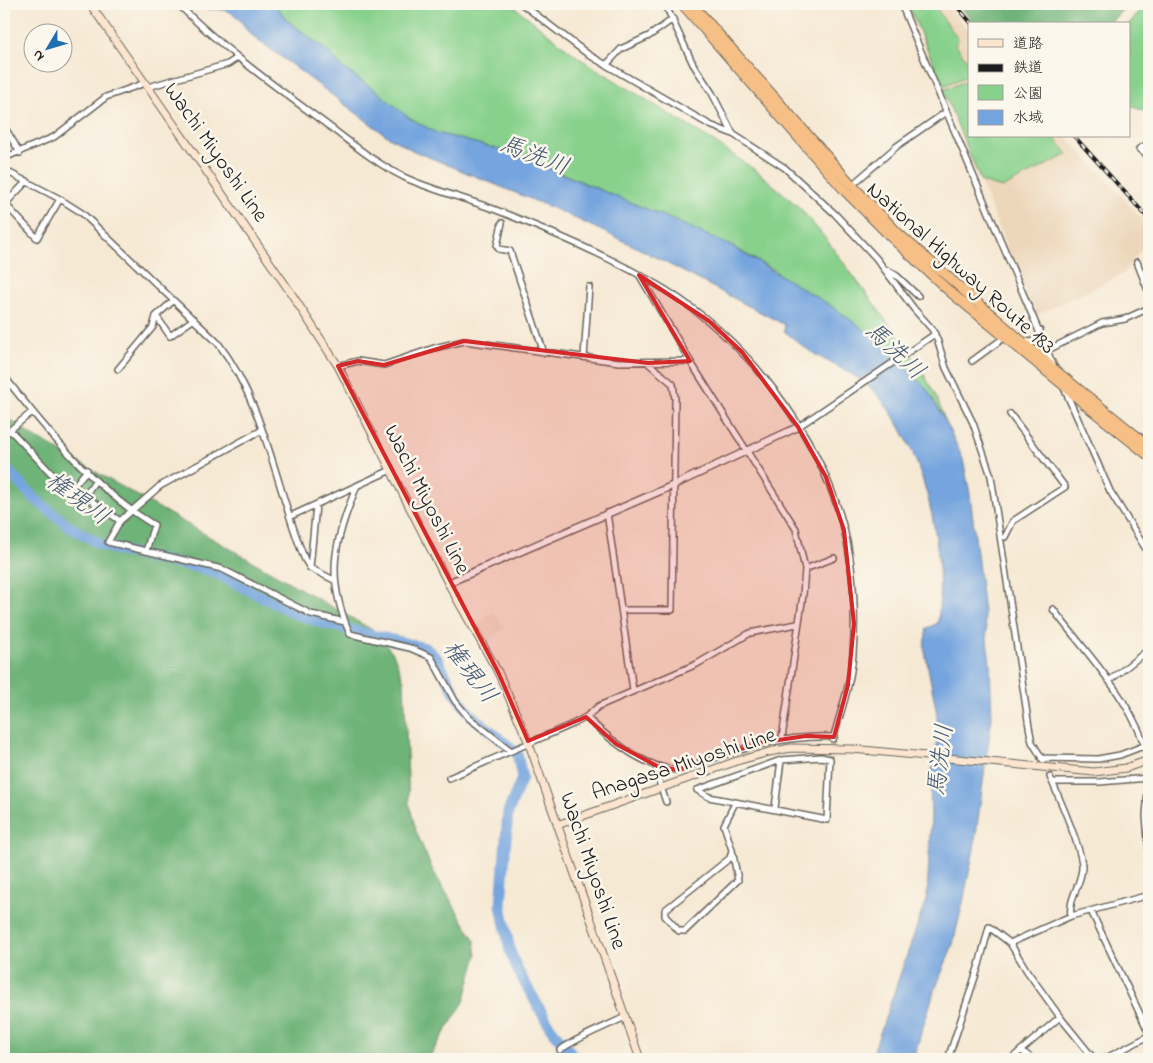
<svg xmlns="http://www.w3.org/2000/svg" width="1153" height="1063" font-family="'Indie Flower','Klee One',sans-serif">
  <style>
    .built { fill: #edd7bb }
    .green { fill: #88d18c; stroke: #527654 }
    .forest { fill: #6eb378; stroke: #45684a }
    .water { fill: #74a4de; stroke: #48607d }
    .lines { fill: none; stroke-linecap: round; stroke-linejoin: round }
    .river { stroke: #74a4de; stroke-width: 11 }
    .minor-tunnel { stroke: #d5cab8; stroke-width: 5; stroke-dasharray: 5 2.5; stroke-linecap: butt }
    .minor-casing { stroke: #68645c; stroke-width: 8 }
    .tertiary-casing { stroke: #68645c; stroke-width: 9 }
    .secondary-casing { stroke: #68645c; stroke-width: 9 }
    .trunk-casing { stroke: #68645c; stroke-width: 11 }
    .minor { stroke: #fff; stroke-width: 5 }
    .tertiary { stroke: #fff; stroke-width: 6 }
    .secondary { stroke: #fbe5cf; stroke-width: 7 }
    .trunk { stroke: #f5bf86; stroke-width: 9 }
    .rail-casing { stroke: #1c1c1c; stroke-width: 4 }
    .rail { stroke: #fbf7ec; stroke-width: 2; stroke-dasharray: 5.5; stroke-linecap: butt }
    .marked { fill: #d62828; fill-opacity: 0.2; stroke: #d62828; stroke-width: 4; stroke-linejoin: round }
    .labels { text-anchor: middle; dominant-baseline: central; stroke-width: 5; stroke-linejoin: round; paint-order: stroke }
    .street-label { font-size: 22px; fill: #1c1c1c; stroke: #fbf7ec }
    .water-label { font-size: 24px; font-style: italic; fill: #445973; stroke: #fbf7ec }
  </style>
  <rect width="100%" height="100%" fill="#fbf7ec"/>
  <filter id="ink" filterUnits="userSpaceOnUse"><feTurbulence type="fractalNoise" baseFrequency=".02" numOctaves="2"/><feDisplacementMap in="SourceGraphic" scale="10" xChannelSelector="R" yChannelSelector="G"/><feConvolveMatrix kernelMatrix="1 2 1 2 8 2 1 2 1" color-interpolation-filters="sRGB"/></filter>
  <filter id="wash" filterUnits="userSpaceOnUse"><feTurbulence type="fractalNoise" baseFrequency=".0096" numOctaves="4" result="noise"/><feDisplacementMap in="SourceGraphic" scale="20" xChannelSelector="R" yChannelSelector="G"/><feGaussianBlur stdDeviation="1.12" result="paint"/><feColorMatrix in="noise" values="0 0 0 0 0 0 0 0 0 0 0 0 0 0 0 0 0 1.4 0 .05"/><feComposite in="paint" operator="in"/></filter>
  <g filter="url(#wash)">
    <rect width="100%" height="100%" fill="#f6e9d4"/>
    <path class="built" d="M907,4h38l24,26v106h97l83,90v13l-26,35 -88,42z
      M492,612l14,14 -20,18 -9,-17z"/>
    <path class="green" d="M275,4h236l68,54 129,80 50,34 42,36 26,31 90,122 18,31 12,30 -20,-34 -152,-118 -41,-23 -176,-76 -48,-19 -72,-19 -29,-15 -29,-25 -38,-26 -9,-12 -46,-36z
      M908,4h25l26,36 -4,3 14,21v11l-26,11z
      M1141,9h8v104l-20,-8v-81z
      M969,80v56h84l15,18 -66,34 -21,-6 -38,-92z"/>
    <path class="forest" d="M958,4h170l-19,20h-134z
      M4,415l22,17 350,200 17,21 11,28 5,122 7,28 16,38 43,72 2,14 -13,47 -36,57h-424z"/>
    <path class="water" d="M201,4l25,2 2,-2h47l11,15 46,36 9,12 38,26 30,25 28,15 72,19 169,70 55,25 100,60 44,32 49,49 20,34 17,37 7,35 20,170 2,51 -18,134 -11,53 -10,42 -20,51 -20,64h-42l56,-162 4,-81 -1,-35 7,-38v-29l-13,-67 3,-19 11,-5c8,-74 -12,-177 -65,-233 -15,-15 -38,-24 -55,-34 -12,-6 -23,-17 -34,-25l1,-6 -153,-80 -75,-35 -143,-59 -27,-15 -138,-103c-13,-20 -17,-24 -42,-24z"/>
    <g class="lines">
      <path class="river" d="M4,467l31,32 35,28 32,18 18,6 92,20 82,42 32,11 100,24 12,12 19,37 13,17 47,39 5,25 -14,34 -7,93 9,46 8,20 32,56 26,32"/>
    </g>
  </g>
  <g filter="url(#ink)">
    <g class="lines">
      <path class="minor-tunnel" d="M830,759l3,-20
        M1043,760l7,17"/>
      <defs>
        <path id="minor" d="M178,4c44,44 94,80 144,117 27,20 55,44 86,58 28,12 59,20 88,31 54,21 119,49 168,79 84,52 155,144 180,240 10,38 12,86 9,125 -2,29 -12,57 -20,85
          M522,4l67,51 121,70 23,9 52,34 50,46 41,44 38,51 18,20 5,10 9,29 27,55 18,53 38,251 3,15 11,18
          M665,4l28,60 19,29 21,41
          M901,4l153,363
          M606,65l15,-16 28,-13 24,-17
          M148,87l80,-23 9,-6
          M4,126l16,27
          M1149,148l-5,-2 -5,3 10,8
          M4,158l50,-21 52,-40 39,-14
          M4,170l56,29 22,14 136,130c48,63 58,146 87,217l5,8 24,12
          M27,181l-19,20 -2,4 31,33 23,-39
          M851,186l46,-40 49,-34
          M502,223l-5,23 2,3 11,2 34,102
          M1137,262l12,31
          M887,270l10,6 21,20
          M640,276l50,85 106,168 9,40 -2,26 -21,143
          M157,317l13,19 24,-17
          M1023,341l8,1 6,-4 3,-8
          M1048,350l54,-27 23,-4 24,-11
          M584,357l5,-70
          M972,361l33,-24
          M338,366l20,-5 26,4 50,-17 30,-7 155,21 71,-1
          M118,369l35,-42 3,-11 17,-15
          M4,376c41,53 92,115 150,149l-8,26
          M1064,388l46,103 39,63
          M798,427l137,-93
          M10,430l59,62 18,-22
          M262,430l-102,56 -40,35 -12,21 114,27 89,45 34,8
          M4,435l28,-23
          M95,481l-9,13 3,5 31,22
          M356,488c-22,56 -31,88 -6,146l60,14 21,9 24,44 14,17 42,33
          M607,513l26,177
          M291,516l100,-46
          M1005,537l8,-16 52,-34 -55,-73
          M310,568l6,-63
          M805,569l29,-11
          M1053,609c35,47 82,93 96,151
          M621,610h51l3,-211 -2,-15 -25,-21
          M1109,681l40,-32
          M586,717c23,22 60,52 92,53 55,-18 96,-35 156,-33
          M821,757l9,2 -3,61 -118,-23 -12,-7 84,-30z
          M1041,758l57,1 22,-4 26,-10
          M657,766l-1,6 10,30
          M1149,776l-3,40 3,36
          M1050,777c8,18 33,75 32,91 -1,17 -14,31 -11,48
          M449,778l124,-54 13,-7 13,-11 98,-42 53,-31 47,-9
          M1053,782h46l50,-4
          M775,808l6,-48
          M732,850l6,30 -53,51h-6l-14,-15v-6l65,-52 2,-8 -8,-25 11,-22
          M1091,911l58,122
          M1010,943l61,-27 78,-21
          M560,1050c20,-14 43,-22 65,-33
          M1021,1050l11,9
          M948,1059l31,-94 10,-38 21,16 17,28 33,46 34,42
          M1011,1059l49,-42
          M1104,1059l45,-23"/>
        <path id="tertiary" d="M448,583l226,-98 124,-58"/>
        <path id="secondary" d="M90,4l199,286 49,76 110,217 50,89 30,69 112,318
          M557,825l180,-64 32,-9 22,-4 61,1 242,23 32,-4 23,-8"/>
        <path id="trunk" d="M682,4l163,187 49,49 55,51 113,93 21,19 66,53
          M692,4l160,181 48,50 155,135 94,76"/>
      </defs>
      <use href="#minor" class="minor-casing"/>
      <use href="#tertiary" class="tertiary-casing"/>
      <use href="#secondary" class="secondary-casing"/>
      <use href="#trunk" class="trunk-casing"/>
      <use href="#minor" class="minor"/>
      <use href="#tertiary" class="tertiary"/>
      <use href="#secondary" class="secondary"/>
      <use href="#trunk" class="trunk"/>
      <defs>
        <path id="rail" d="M955,4l17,20
          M1074,136l75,83"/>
      </defs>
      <use href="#rail" class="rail-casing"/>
      <use href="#rail" class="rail"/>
    </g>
  </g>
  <path class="marked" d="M639,275l70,46 33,31 56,75 28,50 18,53 10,94 -6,61 -14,52 -28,-1 -47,7 -81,27 -21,-4 -41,-22 -30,-27 -58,24 -30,-69 -160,-306 20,-5 26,4 80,-24 184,22 42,-2z"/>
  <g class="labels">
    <g class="street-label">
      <text transform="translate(215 153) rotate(55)">Wachi Miyoshi Line</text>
      <text transform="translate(960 269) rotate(42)">National Highway Route 183</text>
      <text transform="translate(426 500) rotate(63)">Wachi Miyoshi Line</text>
      <text transform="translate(684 765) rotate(-18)">Anagasa Miyoshi Line</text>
      <text transform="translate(592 871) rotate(71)">Wachi Miyoshi Line</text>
    </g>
    <g class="water-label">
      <text transform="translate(534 157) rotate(21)">馬洗川</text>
      <text transform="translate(894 352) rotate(43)">馬洗川</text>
      <text transform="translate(77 500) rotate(36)">権現川</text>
      <text transform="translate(469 673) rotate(52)">権現川</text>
      <text transform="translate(942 760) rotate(-83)">馬洗川</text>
    </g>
  </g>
  <rect width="1153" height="1063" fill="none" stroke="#fbf7ec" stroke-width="20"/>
  <rect x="968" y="22" width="162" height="115" fill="#fbf7ec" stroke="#a29f99"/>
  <rect x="978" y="39" width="25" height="8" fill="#fbe5cf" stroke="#a29f99"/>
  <text x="1013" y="48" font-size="15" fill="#1c1c1c">道路</text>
  <rect x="978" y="64" width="25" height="8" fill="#1c1c1c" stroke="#a29f99"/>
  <text x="1013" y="72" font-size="15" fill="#1c1c1c">鉄道</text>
  <rect x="978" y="85" width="25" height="15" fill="#88d18c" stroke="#a29f99"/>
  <text x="1013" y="98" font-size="15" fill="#1c1c1c">公園</text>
  <rect x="978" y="110" width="25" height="15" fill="#74a4de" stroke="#a29f99"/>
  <text x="1013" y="122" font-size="15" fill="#1c1c1c">水域</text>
  <g transform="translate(48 48) rotate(232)"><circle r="24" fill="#fbf7ec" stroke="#a29f99"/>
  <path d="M0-4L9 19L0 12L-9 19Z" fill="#1f6fb2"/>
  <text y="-8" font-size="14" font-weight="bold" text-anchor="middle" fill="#1c1c1c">N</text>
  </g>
</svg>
